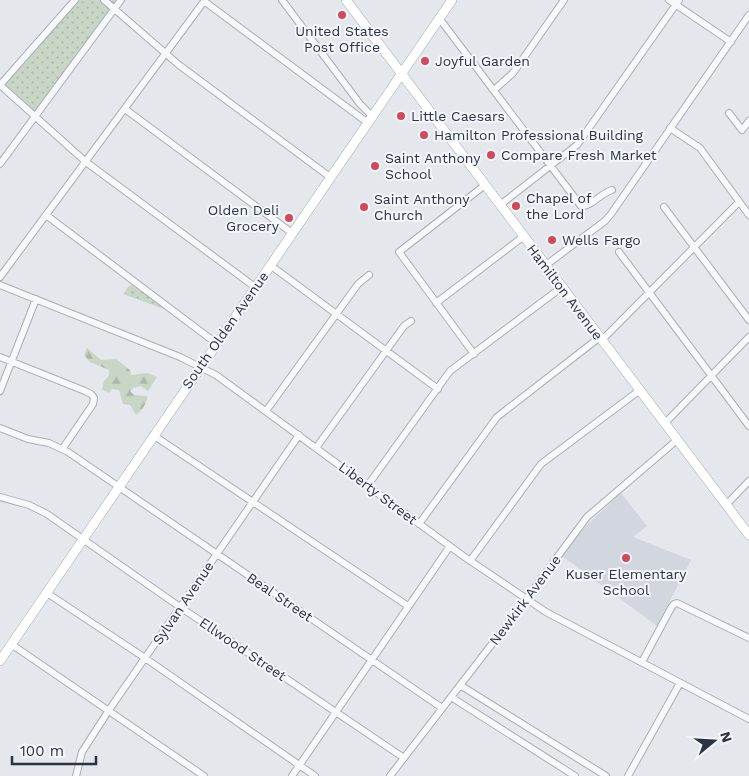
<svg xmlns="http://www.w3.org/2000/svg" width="749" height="776" font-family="'Work Sans',sans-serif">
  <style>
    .built { fill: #d2d6de }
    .forest { fill: url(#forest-firs) }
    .park { fill: url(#park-dots) }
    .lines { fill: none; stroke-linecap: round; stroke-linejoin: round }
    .minor-casing { stroke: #a9aeb7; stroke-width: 8 }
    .major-casing { stroke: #a3abb8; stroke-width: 10 }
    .minor { stroke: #f7f8fa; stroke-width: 6 }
    .major { stroke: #fff; stroke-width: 9 }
    .poi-dot { fill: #d1495b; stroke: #f4f6f9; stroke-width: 2 }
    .labels { text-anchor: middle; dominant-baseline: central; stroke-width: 4; stroke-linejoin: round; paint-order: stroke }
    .poi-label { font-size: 14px; fill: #2b3445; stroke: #f4f6f9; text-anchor: start }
    .street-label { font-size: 14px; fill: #2b3445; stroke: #f4f6f9 }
  </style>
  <defs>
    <pattern id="forest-firs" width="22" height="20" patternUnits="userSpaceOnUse" patternTransform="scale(1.25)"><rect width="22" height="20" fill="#c9d6c5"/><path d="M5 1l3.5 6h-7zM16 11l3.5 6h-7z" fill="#adb8ab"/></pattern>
    <pattern id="park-dots" width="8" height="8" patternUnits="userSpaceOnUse" patternTransform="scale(1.25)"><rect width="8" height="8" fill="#c9d6c5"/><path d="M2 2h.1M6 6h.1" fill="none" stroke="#adb8ab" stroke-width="1.8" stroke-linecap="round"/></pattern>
  </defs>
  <rect width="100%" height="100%" fill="#e4e7ec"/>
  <path class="built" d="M621,493l26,33 -14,11 58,23 -34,66 -95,-70 23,-29z"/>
  <path class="forest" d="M87,348l14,12 15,-1 14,11 1,5 16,-2 10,4 -9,14 -7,-5 -8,2 -3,3 4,4 13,1c1,6 -6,16 -11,19l-6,-10 -7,-1 -4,-14 -7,-1 -3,4 -7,-4 2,-8 5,-6v-5l-19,-8 -6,-7z"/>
  <path class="park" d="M78,0h40l-83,112 -32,-26z
    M131,284l36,26 -44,-16z"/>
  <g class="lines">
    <defs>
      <path id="minor" d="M104,0l75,65 151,112
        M282,0l78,104 12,12
        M669,0l62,42
        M204,1l164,122
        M439,18l142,188c10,1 20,-13 31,-16
        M0,85l86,77 169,125
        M0,85l75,-85
        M494,90l19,-17 51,-73
        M125,109l167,124
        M729,113l13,17 7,-9
        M670,128l30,20 49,67
        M0,164l121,-164
        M500,205l77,-60 102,-145
        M664,207l85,113
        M46,215l170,128
        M619,252l130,174
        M270,265l168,124
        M546,265l59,-44 6,-7 138,-199
        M0,277l205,-277
        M0,285l180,72 36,18 250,183 80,54 203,107
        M436,303l88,-67
        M602,340l137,-138
        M474,354l-75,-102 86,-67
        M0,357l85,34 6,3 3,4 -1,6 -30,44
        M0,391l36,-92
        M266,411l92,-127 11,-9
        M665,423l84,-86
        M0,428l28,11 21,4 19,9 374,256
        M153,435l255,171
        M316,448l88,-122 7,-5
        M368,485l82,-114 112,-84
        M0,497l29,8 18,9 133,93 224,151
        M726,505l23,-24
        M419,524l78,-107 103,-80
        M470,561l71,-97 99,-74
        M47,593l98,65 170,118
        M11,644l193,132
        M642,662l29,-54 3,-4 3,-1 72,35
        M460,685l146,91
        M451,697l124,79
        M76,776l6,-24 27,-42 190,-275
        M292,776l158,-230
        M390,776l122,-158 75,-101 90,-77
        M628,776l52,-93"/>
      <path id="major" d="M346,0l403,535
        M0,661l452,-661"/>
    </defs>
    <use href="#minor" class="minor-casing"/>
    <use href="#major" class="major-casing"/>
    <use href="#minor" class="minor"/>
    <use href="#major" class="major"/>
  </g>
  <g class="poi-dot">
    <circle cx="342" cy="15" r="5"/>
    <circle cx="425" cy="61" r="5"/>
    <circle cx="401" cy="116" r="5"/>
    <circle cx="424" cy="135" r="5"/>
    <circle cx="491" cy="155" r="5"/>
    <circle cx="375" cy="166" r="5"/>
    <circle cx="516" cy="206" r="5"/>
    <circle cx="364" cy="207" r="5"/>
    <circle cx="289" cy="218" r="5"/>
    <circle cx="552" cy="240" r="5"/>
    <circle cx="626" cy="558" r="5"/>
  </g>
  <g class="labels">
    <g class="poi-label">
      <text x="342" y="31" text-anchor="middle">United States<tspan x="342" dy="16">Post Office</tspan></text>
      <text x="435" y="61">Joyful Garden</text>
      <text x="411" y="116">Little Caesars</text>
      <text x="434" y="135">Hamilton Professional Building</text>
      <text x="501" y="155">Compare Fresh Market</text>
      <text x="385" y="158">Saint Anthony<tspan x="385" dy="16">School</tspan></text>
      <text x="526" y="198">Chapel of<tspan x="526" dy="16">the Lord</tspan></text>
      <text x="374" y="199">Saint Anthony<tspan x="374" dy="16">Church</tspan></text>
      <text x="279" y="210" text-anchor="end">Olden Deli<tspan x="279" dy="16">Grocery</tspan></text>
      <text x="562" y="240">Wells Fargo</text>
      <text x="626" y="574" text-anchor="middle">Kuser Elementary<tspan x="626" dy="16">School</tspan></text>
    </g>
    <g class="street-label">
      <text transform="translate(565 292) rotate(53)">Hamilton Avenue</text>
      <text transform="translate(225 330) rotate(-55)">South Olden Avenue</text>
      <text transform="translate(378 493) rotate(37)">Liberty Street</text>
      <text transform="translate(280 597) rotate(34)">Beal Street</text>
      <text transform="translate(525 600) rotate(-53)">Newkirk Avenue</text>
      <text transform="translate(183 603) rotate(-56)">Sylvan Avenue</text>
      <text transform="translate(243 649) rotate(34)">Ellwood Street</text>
    </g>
  </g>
  <g transform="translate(714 741) rotate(72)" stroke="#f4f6f9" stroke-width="4" paint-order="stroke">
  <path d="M0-4L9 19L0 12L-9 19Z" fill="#2b3445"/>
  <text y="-8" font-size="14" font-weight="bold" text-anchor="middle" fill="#2b3445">N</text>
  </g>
  <path d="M12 756v8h84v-8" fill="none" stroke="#2b3445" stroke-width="2.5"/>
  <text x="20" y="756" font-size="15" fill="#2b3445" stroke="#f4f6f9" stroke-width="4" paint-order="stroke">100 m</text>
</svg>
